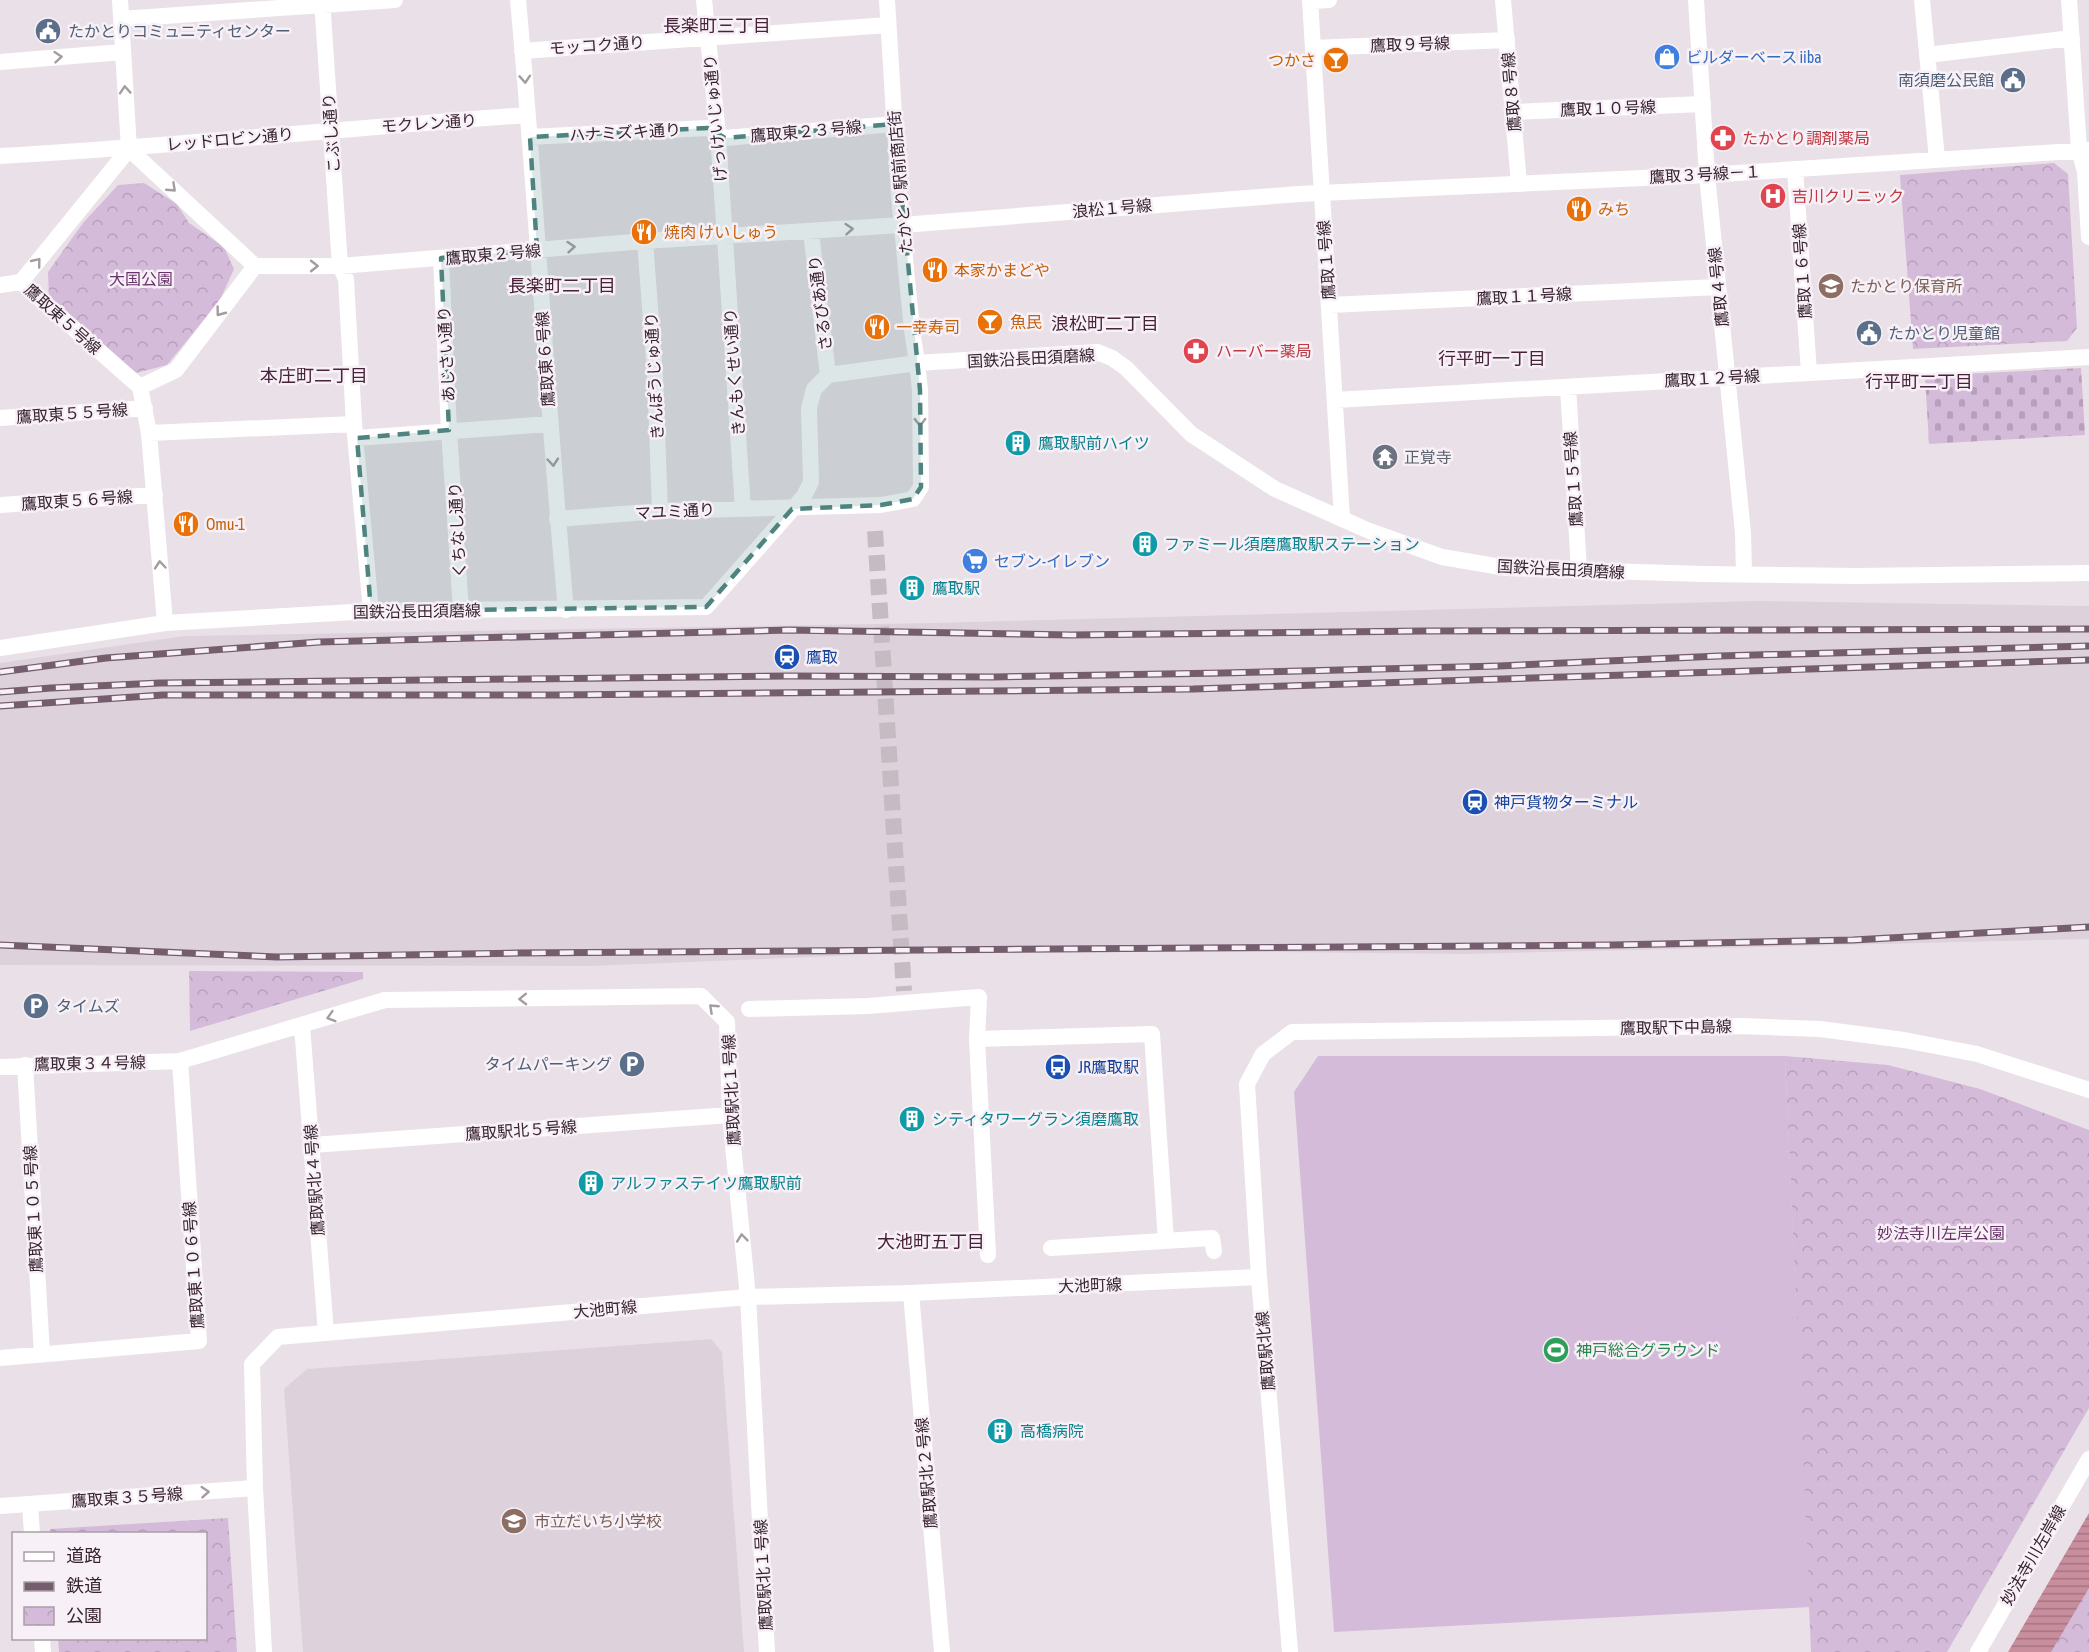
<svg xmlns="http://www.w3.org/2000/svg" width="2089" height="1652" font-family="'Asap Condensed','Noto Sans JP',sans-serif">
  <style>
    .built { fill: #ddd2dc }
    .cemetery { fill: url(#cemetery-stones) }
    .park { fill: url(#park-crowns) }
    .pitch { fill: #d4bbd9 }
    .water { fill: url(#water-rules) }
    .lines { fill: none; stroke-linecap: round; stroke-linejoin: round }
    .pedestrian-tunnel { stroke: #c6bbc3; stroke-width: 16; stroke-dasharray: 16 8; stroke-linecap: butt }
    .pedestrian { stroke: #fff; stroke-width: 16 }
    .minor { stroke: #fff; stroke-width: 16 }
    .tertiary { stroke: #fff; stroke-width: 16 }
    .rail-casing { stroke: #745d6d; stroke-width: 7 }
    .rail { stroke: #f7f0f6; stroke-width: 4.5; stroke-dasharray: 14; stroke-linecap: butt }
    .oneway { stroke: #a59ca2 }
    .marked { fill: #4e8380; fill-opacity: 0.2; stroke: #4e8380; stroke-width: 4.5; stroke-dasharray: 12 8; stroke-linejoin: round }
    .labels { text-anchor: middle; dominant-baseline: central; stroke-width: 5; stroke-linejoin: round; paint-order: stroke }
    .service-label { font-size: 16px; fill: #4e5e75; stroke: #f7f0f6; text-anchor: start }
    .street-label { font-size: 16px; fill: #382331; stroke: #f7f0f6 }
    .shop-label { font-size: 16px; fill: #366cbe; stroke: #f7f0f6; text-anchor: start }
    .food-label { font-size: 16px; fill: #c56008; stroke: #f7f0f6; text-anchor: start }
    .health-label { font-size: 16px; fill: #be3a42; stroke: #f7f0f6; text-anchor: start }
    .park-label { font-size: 16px; fill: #69326a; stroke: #f7f0f6 }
    .education-label { font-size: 16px; fill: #785e54; stroke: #f7f0f6; text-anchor: start }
    .culture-label { font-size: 16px; fill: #0d838f; stroke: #f7f0f6; text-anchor: start }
    .worship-label { font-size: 16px; fill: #5b616d; stroke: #f7f0f6; text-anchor: start }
    .transit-label { font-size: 16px; fill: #164399; stroke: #f7f0f6; text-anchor: start }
    .leisure-label { font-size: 16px; fill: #27864d; stroke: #f7f0f6; text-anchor: start }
    .neighbourhood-label { font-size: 18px; fill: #48213a; stroke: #f7f0f6 }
  </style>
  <defs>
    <pattern id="cemetery-stones" width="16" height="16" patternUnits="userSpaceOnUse" patternTransform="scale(1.5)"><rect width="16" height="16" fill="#d4bbd9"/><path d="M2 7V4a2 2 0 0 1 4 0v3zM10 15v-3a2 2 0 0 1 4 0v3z" fill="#b7a0bb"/></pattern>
    <pattern id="park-crowns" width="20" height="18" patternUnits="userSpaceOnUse" patternTransform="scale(1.5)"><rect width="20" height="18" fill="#d4bbd9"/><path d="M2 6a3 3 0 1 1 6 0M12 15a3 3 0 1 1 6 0" fill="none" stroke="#b7a0bb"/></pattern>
    <pattern id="water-rules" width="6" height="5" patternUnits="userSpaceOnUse" patternTransform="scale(1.5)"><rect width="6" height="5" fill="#c98e9d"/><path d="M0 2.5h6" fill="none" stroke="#a47481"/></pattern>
  </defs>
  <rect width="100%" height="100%" fill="#eae1e8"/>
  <path class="built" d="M1756,601l333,5v333l-623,15 -289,-3 -270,2 -316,13 -591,-1v-302l184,-27 748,-13z
    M711,1339l11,13 22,300h-441l-19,-263 23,-20z"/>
  <path class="cemetery" d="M2081,368l4,67 -156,9 -4,-68z"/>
  <path class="park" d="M2054,163l14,11 9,154 -10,13 -154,8 -13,-174z
    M144,183l33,21 12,19 35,24 10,22 -14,31 -53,65 -31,8 -87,-75 -1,-26 35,-49 35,-38z
    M189,971l174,1v7l-173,52z
    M1785,1056l103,9 92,24 109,41v278l-142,244h-136z
    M228,1518l9,134h-178l-1,-13 148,-1v-104h-155l-1,-5z
    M2089,1580v72h-42z"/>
  <path class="pitch" d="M1318,1056h467l25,551 -476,25 -40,-540z"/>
  <path class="water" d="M2089,1513v75l-38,64h-43z"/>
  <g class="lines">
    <path class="pedestrian-tunnel" d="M875,531l29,460"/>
    <path class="pedestrian" d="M749,1009l119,-3 111,-9 -2,42 175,-5 14,207
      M977,1039l11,216
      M1051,1248l161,-10 2,13"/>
    <path class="minor" d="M120,0l9,149 -108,133 119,105 9,46 16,190
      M322,0l18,266 6,13 8,145 17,187
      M518,0c19,203 29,407 48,610
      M704,0l14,134 25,375
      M1310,0l32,519
      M1503,0l16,184
      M1696,0l11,175 36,358 1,41
      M1922,0l15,159
      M2069,0l10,150 6,22 4,65
      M1311,1l18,-1
      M121,19l274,-19
      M1313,48l194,-8
      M522,51l366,-26
      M1927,55l145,-17
      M0,62l122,-10
      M1513,112l190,-8
      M530,137l178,-9 17,10 170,-14
      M129,149l126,117h85l305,-25 257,-16
      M0,156c176,-10 351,-28 527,-41
      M1795,169l14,204
      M1707,175l382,-25
      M811,232l17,143
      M645,241l10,133 5,137
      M441,258l8,172 12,180
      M0,285l21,-3
      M1329,305l389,-18
      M140,387l36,-17 79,-104
      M1568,387l11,183
      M1335,400l754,-43
      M0,418l145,-10
      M149,433l205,-9
      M357,438l193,-14
      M0,505l155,-10
      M557,519l103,-8 221,-6 32,-6 8,-12 -1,-97 -3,-27
      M302,1026l24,307
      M25,1065l17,289
      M0,1067l180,-6 205,-61 316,-4 26,26 3,93 18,182 19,355
      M312,1145l418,-30
      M911,1293l31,359
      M0,1358l199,-17 -19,-280
      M0,1506l255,-18"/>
    <path class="tertiary" d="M887,0l12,197 13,133 5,33
      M902,225l397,-31 408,-19
      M0,648l165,-25 206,-12 335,-4 98,-111 7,-14 -2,-74 5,-19 14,-14 89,-12 180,-11 15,6 14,10 65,66 84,55 92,41 75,27 65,11 196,6 154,2 232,-3
      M30,1504l2,30
      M42,1638l1,14
      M264,1652l-9,-164 -3,-124 26,-27 470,-40 163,-4 348,-16
      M1290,1652l-31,-375 -12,-193 16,-30 29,-22 450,-6 78,3 84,11 73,14 112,36
      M1978,1652l111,-193"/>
    <defs>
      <path id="rail" d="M0,672l106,-14 213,-16 470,-12 281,5 353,-4 666,-2
        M0,692l51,-4 109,-5 629,-7 204,1 230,-4 276,-7 220,-10 370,-10
        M0,706l163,-11h395l635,-6 896,-29
        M0,945l277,12 241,-4 1094,-8 241,-5 236,-13"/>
    </defs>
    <use href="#rail" class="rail-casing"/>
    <use href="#rail" class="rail"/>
  </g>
  <defs><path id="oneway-chevron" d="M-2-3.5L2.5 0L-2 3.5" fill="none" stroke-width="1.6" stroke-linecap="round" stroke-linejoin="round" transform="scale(1.5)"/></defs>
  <g class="oneway">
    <use href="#oneway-chevron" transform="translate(58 57) rotate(-5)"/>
    <use href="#oneway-chevron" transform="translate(525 79) rotate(86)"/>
    <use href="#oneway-chevron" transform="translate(125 90) rotate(-94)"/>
    <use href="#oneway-chevron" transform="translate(172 188) rotate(43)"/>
    <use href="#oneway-chevron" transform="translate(849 229) rotate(-4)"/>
    <use href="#oneway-chevron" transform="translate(571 247) rotate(-5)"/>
    <use href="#oneway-chevron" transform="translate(37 262) rotate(-51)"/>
    <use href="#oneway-chevron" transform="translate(314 266)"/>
    <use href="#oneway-chevron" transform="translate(220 312) rotate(127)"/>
    <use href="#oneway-chevron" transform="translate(920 422) rotate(89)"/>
    <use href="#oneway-chevron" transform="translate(553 462) rotate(85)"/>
    <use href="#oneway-chevron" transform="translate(160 565) rotate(-95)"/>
    <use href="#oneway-chevron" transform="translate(523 999) rotate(179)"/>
    <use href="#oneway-chevron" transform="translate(713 1008) rotate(-137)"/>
    <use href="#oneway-chevron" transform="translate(331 1017) rotate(163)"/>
    <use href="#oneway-chevron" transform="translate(742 1238) rotate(-96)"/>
    <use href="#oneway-chevron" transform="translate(205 1492) rotate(-4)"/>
  </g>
  <path class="marked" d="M895,124l25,266 1,97 -8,12 -32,6 -89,4 -86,98 -335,4 -14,-173 92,-8 -8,-172 96,-8 -7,-113 178,-9 17,10z"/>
  <defs>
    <symbol id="civic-disc" viewBox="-11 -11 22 22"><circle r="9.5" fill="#5c6f8a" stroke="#f7f0f6"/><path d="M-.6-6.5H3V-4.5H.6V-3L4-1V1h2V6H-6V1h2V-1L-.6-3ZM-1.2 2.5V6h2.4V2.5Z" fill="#fff"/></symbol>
    <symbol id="shop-disc" viewBox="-11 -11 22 22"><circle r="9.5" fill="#3f7fe0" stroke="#f7f0f6"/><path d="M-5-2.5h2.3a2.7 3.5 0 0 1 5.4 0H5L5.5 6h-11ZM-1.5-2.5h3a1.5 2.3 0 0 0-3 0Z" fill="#fff"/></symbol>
    <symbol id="bar-disc" viewBox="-11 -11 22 22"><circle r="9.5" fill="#e8710a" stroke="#f7f0f6"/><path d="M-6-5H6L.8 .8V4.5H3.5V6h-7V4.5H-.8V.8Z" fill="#fff"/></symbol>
    <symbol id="pharmacy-disc" viewBox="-11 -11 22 22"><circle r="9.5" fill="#e0444e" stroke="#f7f0f6"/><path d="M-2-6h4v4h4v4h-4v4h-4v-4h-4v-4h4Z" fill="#fff"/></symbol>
    <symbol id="hospital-disc" viewBox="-11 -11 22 22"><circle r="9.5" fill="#e0444e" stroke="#f7f0f6"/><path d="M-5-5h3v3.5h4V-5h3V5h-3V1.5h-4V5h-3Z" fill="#fff"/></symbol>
    <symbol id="restaurant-disc" viewBox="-11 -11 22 22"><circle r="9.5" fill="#e8710a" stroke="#f7f0f6"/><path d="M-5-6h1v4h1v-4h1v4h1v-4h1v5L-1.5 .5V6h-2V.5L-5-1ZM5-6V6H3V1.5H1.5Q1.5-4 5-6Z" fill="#fff"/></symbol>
    <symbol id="school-disc" viewBox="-11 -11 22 22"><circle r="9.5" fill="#8d6e63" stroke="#f7f0f6"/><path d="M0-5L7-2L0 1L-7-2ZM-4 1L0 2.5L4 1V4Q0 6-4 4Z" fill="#fff"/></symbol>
    <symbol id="building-disc" viewBox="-11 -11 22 22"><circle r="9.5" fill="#0f9aa8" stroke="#f7f0f6"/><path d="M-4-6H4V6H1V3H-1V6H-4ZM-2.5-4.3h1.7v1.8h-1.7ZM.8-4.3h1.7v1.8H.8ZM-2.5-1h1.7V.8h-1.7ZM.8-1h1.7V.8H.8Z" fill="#fff"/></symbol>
    <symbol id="temple-disc" viewBox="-11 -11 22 22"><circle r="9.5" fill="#6b7280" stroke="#f7f0f6"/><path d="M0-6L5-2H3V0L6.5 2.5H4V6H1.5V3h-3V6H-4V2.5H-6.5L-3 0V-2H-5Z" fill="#fff"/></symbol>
    <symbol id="supermarket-disc" viewBox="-11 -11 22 22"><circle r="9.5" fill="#3f7fe0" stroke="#f7f0f6"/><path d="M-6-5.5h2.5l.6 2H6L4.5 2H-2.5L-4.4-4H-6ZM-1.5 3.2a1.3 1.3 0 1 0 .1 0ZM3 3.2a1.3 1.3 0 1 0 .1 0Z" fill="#fff"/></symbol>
    <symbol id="station-disc" viewBox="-11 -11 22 22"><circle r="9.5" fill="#1a4fb4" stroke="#f7f0f6"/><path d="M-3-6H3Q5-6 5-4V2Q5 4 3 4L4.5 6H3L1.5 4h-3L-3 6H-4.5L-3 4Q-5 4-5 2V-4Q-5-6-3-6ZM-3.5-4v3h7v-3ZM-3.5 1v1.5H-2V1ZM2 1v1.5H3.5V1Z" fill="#fff"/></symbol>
    <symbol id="parking-disc" viewBox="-11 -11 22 22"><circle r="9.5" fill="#5c6f8a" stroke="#f7f0f6"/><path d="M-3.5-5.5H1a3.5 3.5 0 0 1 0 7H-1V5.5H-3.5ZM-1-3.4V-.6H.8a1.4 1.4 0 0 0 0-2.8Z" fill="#fff"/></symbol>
    <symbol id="bus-disc" viewBox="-11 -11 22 22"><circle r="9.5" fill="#1a4fb4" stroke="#f7f0f6"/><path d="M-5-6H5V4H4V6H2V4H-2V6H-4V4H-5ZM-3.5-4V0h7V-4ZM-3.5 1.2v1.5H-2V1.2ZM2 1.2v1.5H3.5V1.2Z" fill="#fff"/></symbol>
    <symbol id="stadium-disc" viewBox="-11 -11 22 22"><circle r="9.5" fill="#2e9e5b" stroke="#f7f0f6"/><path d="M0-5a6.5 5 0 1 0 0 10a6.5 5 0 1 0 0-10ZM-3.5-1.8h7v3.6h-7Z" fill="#fff"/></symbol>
  </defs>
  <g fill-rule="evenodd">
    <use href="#civic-disc" x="33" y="16" width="30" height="30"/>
    <use href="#shop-disc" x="1652" y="42" width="30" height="30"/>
    <use href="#bar-disc" x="1321" y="45" width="30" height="30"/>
    <use href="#civic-disc" x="1998" y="65" width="30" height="30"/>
    <use href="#pharmacy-disc" x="1708" y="123" width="30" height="30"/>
    <use href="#hospital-disc" x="1758" y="181" width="30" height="30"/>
    <use href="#restaurant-disc" x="1564" y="194" width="30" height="30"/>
    <use href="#restaurant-disc" x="629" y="217" width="30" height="30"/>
    <use href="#restaurant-disc" x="920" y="255" width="30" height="30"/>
    <use href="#school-disc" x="1816" y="271" width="30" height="30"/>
    <use href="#bar-disc" x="975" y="307" width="30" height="30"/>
    <use href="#restaurant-disc" x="862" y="312" width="30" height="30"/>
    <use href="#civic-disc" x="1854" y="318" width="30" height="30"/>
    <use href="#pharmacy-disc" x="1181" y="336" width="30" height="30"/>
    <use href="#building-disc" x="1003" y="428" width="30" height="30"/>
    <use href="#temple-disc" x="1370" y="442" width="30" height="30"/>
    <use href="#restaurant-disc" x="171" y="509" width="30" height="30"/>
    <use href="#building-disc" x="1130" y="529" width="30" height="30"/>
    <use href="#supermarket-disc" x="960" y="546" width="30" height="30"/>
    <use href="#building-disc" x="897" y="573" width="30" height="30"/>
    <use href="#station-disc" x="772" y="642" width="30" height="30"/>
    <use href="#station-disc" x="1460" y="787" width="30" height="30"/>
    <use href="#parking-disc" x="21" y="991" width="30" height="30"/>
    <use href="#parking-disc" x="617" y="1049" width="30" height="30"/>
    <use href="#bus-disc" x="1043" y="1052" width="30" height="30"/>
    <use href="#building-disc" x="897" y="1104" width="30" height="30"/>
    <use href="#building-disc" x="576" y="1168" width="30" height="30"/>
    <use href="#stadium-disc" x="1541" y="1335" width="30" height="30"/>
    <use href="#building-disc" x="985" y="1416" width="30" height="30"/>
    <use href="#school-disc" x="499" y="1506" width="30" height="30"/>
  </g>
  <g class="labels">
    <g class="service-label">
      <text x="68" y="31">たかとりコミュニティセンター</text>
      <text x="1994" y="80" text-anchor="end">南須磨公民館</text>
      <text x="1888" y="333">たかとり児童館</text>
      <text x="56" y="1006">タイムズ</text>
      <text x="612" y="1064" text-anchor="end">タイムパーキング</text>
    </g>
    <g class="street-label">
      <text transform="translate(1410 44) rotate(-2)">鷹取９号線</text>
      <text transform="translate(597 45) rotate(-4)">モッコク通り</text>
      <text transform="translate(1511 92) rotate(-95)">鷹取８号線</text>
      <text transform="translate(1608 108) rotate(-2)">鷹取１０号線</text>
      <text transform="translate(715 118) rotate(-95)">げっけいじゅ通り</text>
      <text transform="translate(429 123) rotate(-4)">モクレン通り</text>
      <text transform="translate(806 131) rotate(-5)">鷹取東２３号線</text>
      <text transform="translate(625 132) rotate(-3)">ハナミズキ通り</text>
      <text transform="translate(331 133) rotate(-94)">こぶし通り</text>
      <text transform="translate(230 139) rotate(-5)">レッドロビン通り</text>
      <text transform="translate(1705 174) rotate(-3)">鷹取３号線－１</text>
      <text transform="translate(900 182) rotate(-95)">たかとり駅前商店街</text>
      <text transform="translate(1112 208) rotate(-5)">浪松１号線</text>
      <text transform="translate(493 254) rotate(-5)">鷹取東２号線</text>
      <text transform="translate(1326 260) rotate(-94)">鷹取１号線</text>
      <text transform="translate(1802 271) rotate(-94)">鷹取１６号線</text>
      <text transform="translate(1718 287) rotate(-96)">鷹取４号線</text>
      <text transform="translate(1524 296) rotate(-3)">鷹取１１号線</text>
      <text transform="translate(820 303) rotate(-97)">さるびあ通り</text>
      <text transform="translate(63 319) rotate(42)">鷹取東５号線</text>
      <text transform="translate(446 354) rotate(-93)">あじさい通り</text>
      <text transform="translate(1031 358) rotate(-3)">国鉄沿長田須磨線</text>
      <text transform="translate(545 359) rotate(-94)">鷹取東６号線</text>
      <text transform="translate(734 372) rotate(-94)">きんもくせい通り</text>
      <text transform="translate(654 376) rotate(-93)">きんぽうじゅ通り</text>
      <text transform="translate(1712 378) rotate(-3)">鷹取１２号線</text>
      <text transform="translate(72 413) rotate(-4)">鷹取東５５号線</text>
      <text transform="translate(1573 479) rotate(-94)">鷹取１５号線</text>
      <text transform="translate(77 500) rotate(-4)">鷹取東５６号線</text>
      <text transform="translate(675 511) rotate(-3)">マユミ通り</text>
      <text transform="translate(457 530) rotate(-93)">くちなし通り</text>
      <text transform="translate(1561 569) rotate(3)">国鉄沿長田須磨線</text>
      <text transform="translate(417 611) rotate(-1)">国鉄沿長田須磨線</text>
      <text transform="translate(1676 1027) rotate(-1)">鷹取駅下中島線</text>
      <text transform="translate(90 1063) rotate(-1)">鷹取東３４号線</text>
      <text transform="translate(731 1090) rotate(-93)">鷹取駅北１号線</text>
      <text transform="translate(521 1130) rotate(-4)">鷹取駅北５号線</text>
      <text transform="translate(314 1180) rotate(-94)">鷹取駅北４号線</text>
      <text transform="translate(33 1209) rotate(-93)">鷹取東１０５号線</text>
      <text transform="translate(193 1265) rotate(-94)">鷹取東１０６号線</text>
      <text transform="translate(1090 1285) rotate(-2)">大池町線</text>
      <text transform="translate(605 1309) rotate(-5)">大池町線</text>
      <text transform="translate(1265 1351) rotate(-95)">鷹取駅北線</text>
      <text transform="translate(926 1473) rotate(-95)">鷹取駅北２号線</text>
      <text transform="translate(127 1497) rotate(-4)">鷹取東３５号線</text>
      <text transform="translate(2033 1555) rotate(-60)">妙法寺川左岸線</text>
      <text transform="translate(763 1575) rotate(-93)">鷹取駅北１号線</text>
    </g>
    <g class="shop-label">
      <text x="1686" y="57">ビルダーベース iiba</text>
      <text x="994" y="561">セブン-イレブン</text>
    </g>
    <g class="food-label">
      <text x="1316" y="60" text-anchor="end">つかさ</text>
      <text x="1598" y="209">みち</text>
      <text x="664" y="232">焼肉 けいしゅう</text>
      <text x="954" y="270">本家かまどや</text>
      <text x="1010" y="322">魚民</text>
      <text x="896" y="327">一幸寿司</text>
      <text x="206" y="524">Omu-1</text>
    </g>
    <g class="health-label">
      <text x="1742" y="138">たかとり調剤薬局</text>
      <text x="1792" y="196">吉川クリニック</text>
      <text x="1216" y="351">ハーバー薬局</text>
    </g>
    <g class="park-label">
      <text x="141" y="279">大国公園</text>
      <text x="1941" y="1233">妙法寺川左岸公園</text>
    </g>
    <g class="education-label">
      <text x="1850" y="286">たかとり保育所</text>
      <text x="534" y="1521">市立だいち小学校</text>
    </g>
    <g class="culture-label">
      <text x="1038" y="443">鷹取駅前ハイツ</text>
      <text x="1164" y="544">ファミール須磨鷹取駅ステーション</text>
      <text x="932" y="588">鷹取駅</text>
      <text x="932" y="1119">シティタワーグラン須磨鷹取</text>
      <text x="610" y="1183">アルファステイツ鷹取駅前</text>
      <text x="1020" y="1431">高橋病院</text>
    </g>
    <g class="worship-label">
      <text x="1404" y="457">正覚寺</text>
    </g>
    <g class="transit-label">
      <text x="806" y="657">鷹取</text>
      <text x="1494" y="802">神戸貨物ターミナル</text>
      <text x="1078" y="1067">JR鷹取駅</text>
    </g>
    <g class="leisure-label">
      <text x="1576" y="1350">神戸総合グラウンド</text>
    </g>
    <g class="neighbourhood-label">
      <text x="717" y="25">長楽町三丁目</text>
      <text x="562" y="285">長楽町二丁目</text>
      <text x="1105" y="323">浪松町二丁目</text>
      <text x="1492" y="358">行平町一丁目</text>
      <text x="314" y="375">本庄町二丁目</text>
      <text x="1919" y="381">行平町二丁目</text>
      <text x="931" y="1241">大池町五丁目</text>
    </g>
  </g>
  <rect x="12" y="1532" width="195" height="108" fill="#f7f0f6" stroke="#ab9ea7" stroke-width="1.5"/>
  <rect x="24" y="1552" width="30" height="9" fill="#ffffff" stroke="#ab9ea7" stroke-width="1.5"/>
  <text x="66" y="1562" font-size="18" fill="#382331">道路</text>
  <rect x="24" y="1582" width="30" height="9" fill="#745d6d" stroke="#ab9ea7" stroke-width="1.5"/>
  <text x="66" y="1592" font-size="18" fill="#382331">鉄道</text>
  <rect x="24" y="1607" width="30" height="18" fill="url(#park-crowns)" stroke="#ab9ea7" stroke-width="1.5"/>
  <text x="66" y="1622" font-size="18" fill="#382331">公園</text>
</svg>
